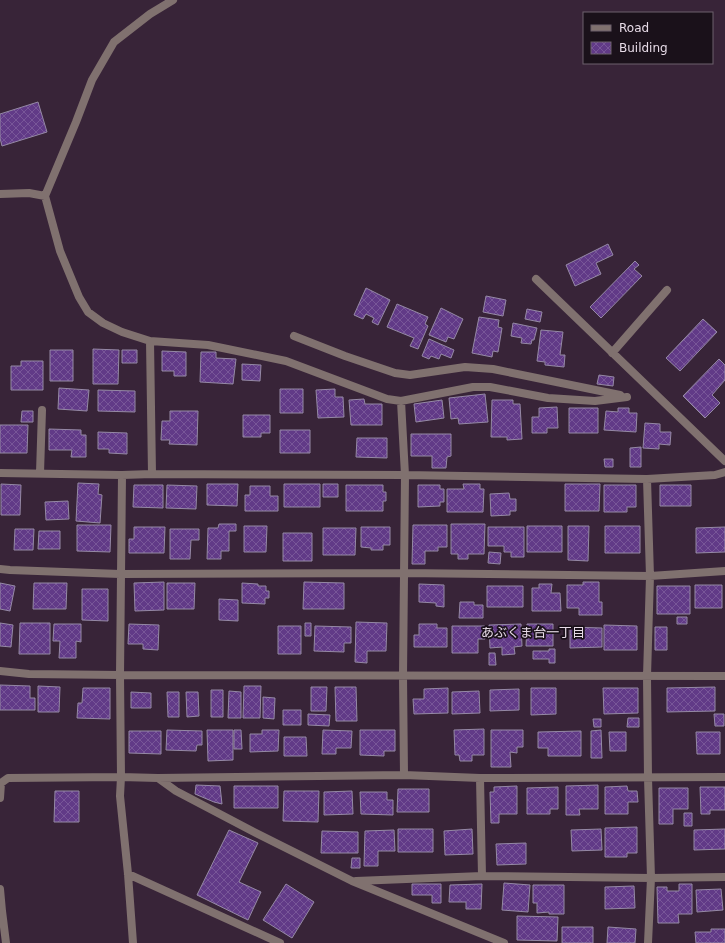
<svg xmlns="http://www.w3.org/2000/svg" width="725" height="943" font-family="'DejaVu Sans','Noto Sans JP',sans-serif">
  <style>
    .building { fill: url(#building-cross-hatch); stroke: #9589a5 }
    .lines { fill: none; stroke-linecap: round; stroke-linejoin: round }
    .street { stroke: #80716f; stroke-width: 8 }
    .labels { text-anchor: middle; dominant-baseline: central; stroke-width: 3.5; stroke-linejoin: round; paint-order: stroke }
    .neighbourhood-label { font-size: 13px; fill: #e6dae6; stroke: #1a111a }
  </style>
  <defs>
    <pattern id="building-cross-hatch" width="8" height="8" patternUnits="userSpaceOnUse"><rect width="8" height="8" fill="#613a87"/><path d="M0 0l8 8M0 8l8-8" fill="none" stroke="#785698"/></pattern>
  </defs>
  <rect width="100%" height="100%" fill="#382438"/>
  <path class="building" d="M38,102l9,30 -45,14 -2,-8v-24z
    M608,244l5,11 -17,8 5,11 -26,12 -9,-21z
    M635,261l4,4 -5,4 8,7 -41,42 -11,-11z
    M366,288l24,12 -12,25 -6,-3 2,-4 -8,-4 -3,5 -9,-4z
    M486,296l20,4 -3,16 -20,-4z
    M397,304l31,13 -3,7 3,2 -10,23 -8,-3 4,-8 -27,-11z
    M441,308l22,11 -9,20 -6,-2 -2,5 -17,-7z
    M527,309l15,3 -2,10 -15,-3z
    M479,317l20,3 -1,7 4,1 -4,24 -5,-1 -1,6 -20,-4z
    M703,319l14,13 -37,39 -14,-13z
    M513,323l24,5 -3,12h-2l-1,4 -10,-1 1,-5 -11,-2z
    M541,330l22,2 -3,23h5l-1,12 -19,-2v-3l-8,-1z
    M429,339l25,11 -3,8 -10,-4 -2,5 -8,-3 -2,3 -7,-3z
    M93,349l26,1 -1,34h-25z
    M50,350h23v31h-23z
    M122,350h15v13h-15z
    M162,351l24,1v24h-12v-5h-12z
    M201,352h15v6l20,1 -3,25 -33,-2z
    M719,359l6,6v15l-13,15 8,8 -15,15 -22,-22z
    M21,361h22v29h-32v-24h10z
    M242,364l19,1 -1,16 -18,-1z
    M599,375l15,2 -1,9 -16,-2z
    M59,388l30,2 -2,21 -29,-2z
    M280,389h23v24h-23z
    M335,389v8h8l1,20 -26,1 -2,-28z
    M98,390l37,1v21l-37,-1z
    M485,394l3,28 -29,2 -1,-6 -7,1 -2,-21z
    M364,399l1,5h17v21h-31l-2,-25z
    M442,400l2,18 -28,4 -2,-18z
    M492,400h21v4h7l2,35 -15,1v-3h-16z
    M557,407l1,21h-11v5h-15v-16h7v-9z
    M569,408h29v25h-29z
    M618,408h11v5h8l-1,19 -32,-2 2,-19 12,1z
    M22,411h11v11h-12z
    M170,411h28l-1,34 -28,-1 1,-4h-9l1,-19h8z
    M243,415h27v18h-9v4h-18z
    M645,423l15,1v8h11l-1,13 -11,-1v5l-16,-1z
    M0,425h28l-1,28h-27z
    M49,429l32,1v5h5v22h-15l1,-7h-23z
    M280,430h30v23h-30z
    M98,432l29,1v21l-18,-1v-4h-11z
    M411,434h40v22l-4,1 -1,11h-14v-12h-21z
    M357,438h30v20l-31,-1z
    M641,447v20h-11v-19z
    M604,459h9v8h-8z
    M78,483l21,1 -1,10 4,1 -2,28 -24,-2z
    M1,484l20,1 -1,30h-19z
    M207,484h31l-1,22 -30,-1z
    M284,484h36v23h-36z
    M323,484h15v13h-15z
    M463,484h17v5h4l-1,23h-36v-23h17z
    M565,484h35l-1,27h-34z
    M134,485h29v23l-30,-1z
    M167,485l30,1 -1,23 -30,-1z
    M346,485h37v7h3v9h-3v10h-37z
    M418,485h22v4h4v13h-4v4l-22,1z
    M604,485h32v22h-9v5h-23z
    M660,485h31v21h-31z
    M250,486h20v10h8v15h-33v-16h5z
    M509,493l1,6h6v12h-6v4l-19,1 -1,-22z
    M68,501l1,18 -23,1 -1,-18z
    M219,524h17v7h-7v20h-8v8h-14l1,-31h10z
    M451,524h34l-1,30h-16v5h-10v-5h-7z
    M77,525h34l-1,27 -33,-1z
    M413,525h34v22h-9v4h-13v13h-13z
    M244,526h23l-1,26h-22z
    M527,526h35v26h-35z
    M568,526h21l-1,35 -20,-1z
    M605,526h35v27h-35z
    M134,527h31l-1,26h-35v-14h5z
    M361,527h29v18h-7v5h-12v-2l-10,-1z
    M488,527h36v30h-13v-5h-7v-6h-16z
    M725,527v25l-29,1v-25z
    M323,528h33l-1,27h-32z
    M15,529h19l-1,21h-19z
    M170,529h29v11h-8l-1,19h-20z
    M39,531h21v18h-22z
    M283,533h29v28h-29z
    M489,552l12,1 -1,11 -12,-1z
    M164,582v28l-29,1 -1,-28z
    M304,582l40,1v26h-41z
    M583,582h16v20h3v13h-23v-7h-12v-23h16z
    M0,583l15,3 -5,25 -10,-2z
    M34,583h33l-1,26h-33z
    M167,583h28l-1,26h-27z
    M242,583l16,1v2h8v5h3v7h-4v6l-23,-1z
    M419,584l25,1v22l-8,-1v-3l-17,-1z
    M539,584h13l-1,9h9l1,18h-29v-23h7z
    M695,585h27v23h-27z
    M487,586h36v21h-36z
    M657,586h33v28h-33z
    M82,589h26v32l-26,-1z
    M219,599l19,1v21l-19,-1z
    M460,602h14v3h9v13h-24z
    M677,617h10v7h-10z
    M356,622l31,1 -1,28h-19v12l-12,-1z
    M0,623l13,2 -2,22 -11,-1z
    M20,623h30v31h-31z
    M305,623h6v13h-6z
    M54,624h27v18l-5,-1v17h-17l1,-17h-7z
    M129,624l30,1 -1,25 -15,-1v-5h-15z
    M419,624h18v4h10v19h-33v-12h5z
    M521,624l1,22 -8,1 1,7 -13,1v-8l-12,1 -1,-23z
    M527,624h26v22h-27z
    M604,625l33,1v24h-33z
    M278,626h23v28h-23z
    M315,626l36,1v16h-7v9l-30,-1z
    M452,626h33v13h-7v14h-26z
    M570,627l32,1v19l-32,1z
    M655,627h12v23h-12z
    M549,649h6v14h-6v-4h-16v-8h16z
    M489,653h6l1,12h-7z
    M0,685l30,1v12h5v12h-35z
    M38,686l22,1 -1,25h-21z
    M244,686h17l-1,32h-17z
    M311,687h16l-1,24h-15z
    M335,687h21l1,34h-21z
    M715,687v24l-48,1v-24z
    M83,688h27v31l-33,-1 1,-15h4z
    M448,688v25l-34,1 -1,-15h11v-10z
    M531,688h25v26l-25,1z
    M603,688h35v25l-34,1z
    M519,689v21l-29,1v-21z
    M211,690h12v27h-12z
    M229,691l12,1v26h-13z
    M479,691l1,22 -28,1v-22z
    M131,692l20,1v15h-20z
    M167,692h12v25h-11z
    M186,692h12l1,24 -12,1z
    M263,697l12,1 -1,21 -11,-1z
    M283,710h18v15h-18z
    M308,714l22,1 -1,11 -21,-1z
    M714,714h10v12h-9z
    M628,718h11v9h-12z
    M593,719h8v8h-7z
    M484,729v26h-12v6h-12l-1,-6h-4l-1,-25z
    M167,730l35,1v14h-5l-1,6 -30,-1z
    M207,730h26v30l-25,1z
    M234,730h7l1,19h-8z
    M262,730h17l-1,21 -28,1v-18h12z
    M323,730l29,1 -1,17h-15v6h-14z
    M360,730h35v21h-11v5l-24,-1z
    M491,730h32v17h-6v6l-7,-1 1,15h-20z
    M601,730l1,28h-11v-27z
    M129,731h32v23l-32,-1z
    M581,731v25h-33v-8h-10v-16z
    M609,732h17v19h-16z
    M696,732h24v22h-23z
    M284,737h22l1,19h-23z
    M196,785l24,1 2,18 -8,-2 -19,-8z
    M598,785v24h-19l1,6h-14v-29z
    M234,786h44v22h-44z
    M517,786v28h-18v9h-8l-1,-31h4v-5z
    M627,786l1,5h9l1,11h-10v12h-23v-27z
    M558,787v22h-8v5h-23v-26z
    M700,787h25v23h-15v4h-9z
    M659,788h29v21h-15v15h-14z
    M398,789h31v23h-32z
    M55,791h24v31h-25z
    M284,791h35l-1,31 -35,-1z
    M352,791l1,23 -29,1v-23z
    M360,792h27v8h6v15l-32,-1z
    M684,813h8v13h-8z
    M637,827v26h-10v4h-22v-29z
    M398,829h35v23h-35z
    M472,829l1,25 -28,1 -1,-24z
    M601,829l1,21 -30,1 -1,-21z
    M725,829v20l-31,1v-20z
    M229,830l29,13 -19,39 22,10 -13,28 -51,-25z
    M394,830l1,21h-17v15h-14l1,-35z
    M322,831l36,1v21h-37z
    M526,843v21l-29,1 -1,-21z
    M352,858h8v10h-9z
    M504,883l26,2 -2,27 -26,-2z
    M286,884l28,18 -22,36 -29,-18z
    M412,884h29v19h-9v-8h-20z
    M482,884l-1,25h-15v-7h-17l1,-17z
    M679,884h13v30h-14l1,9h-21l-1,-36h10v4h12z
    M533,885h31v29h-15v-2l-12,1v-10h-4z
    M634,886l1,22 -30,1v-22z
    M721,889l2,21 -26,2 -1,-22z
    M517,916l41,1 -1,24 -40,-1z
    M562,927h31v16h-31z
    M608,927l28,2 -1,14h-28z
    M711,929h14v14h-29l-1,-11h16z"/>
  <g class="lines">
    <path class="street" d="M0,194l29,-1 16,3 31,-74 16,-42 22,-38 36,-28 23,-14
      M45,196l15,55 19,46 9,15 15,11 19,9 28,9 58,4 78,16 101,38 14,2 72,-14h17l58,11 47,3 32,-4
      M536,279l189,182
      M294,336l51,20 50,17 15,2 55,-8 28,2 127,26
      M150,341l2,133
      M612,353l55,-63
      M401,401l4,74 -2,201 1,99
      M0,473l122,2 30,-1 253,1 242,4 68,-4 10,-3
      M40,473l2,-63
      M122,475l-2,200 1,102 -1,19 8,78 5,69
      M647,479l3,97 -3,100 1,102 3,100 -3,65
      M0,569l10,1 110,4 284,-1 246,3 75,-5
      M0,671l29,3 91,1 605,1
      M158,778l246,-3 76,3 245,-1
      M480,778l2,98
      M0,798l1,-15 7,-5 113,-1 37,1 18,13 78,41 98,49 152,62
      M128,874l152,69
      M356,881l126,-5 169,2 74,-1
      M0,889l2,22 4,32"/>
  </g>
  <g class="labels">
    <g class="neighbourhood-label">
      <text x="533" y="632">あぶくま台一丁目</text>
    </g>
  </g>
  <rect x="583" y="12" width="130" height="52" fill="#1a111a" stroke="#6c616c"/>
  <rect x="591" y="25" width="20" height="6" fill="#80716f" stroke="#6c616c"/>
  <text x="619" y="32" font-size="12" fill="#e6dae6">Road</text>
  <rect x="591" y="42" width="20" height="12" fill="url(#building-cross-hatch)" stroke="#6c616c"/>
  <text x="619" y="52" font-size="12" fill="#e6dae6">Building</text>
</svg>
